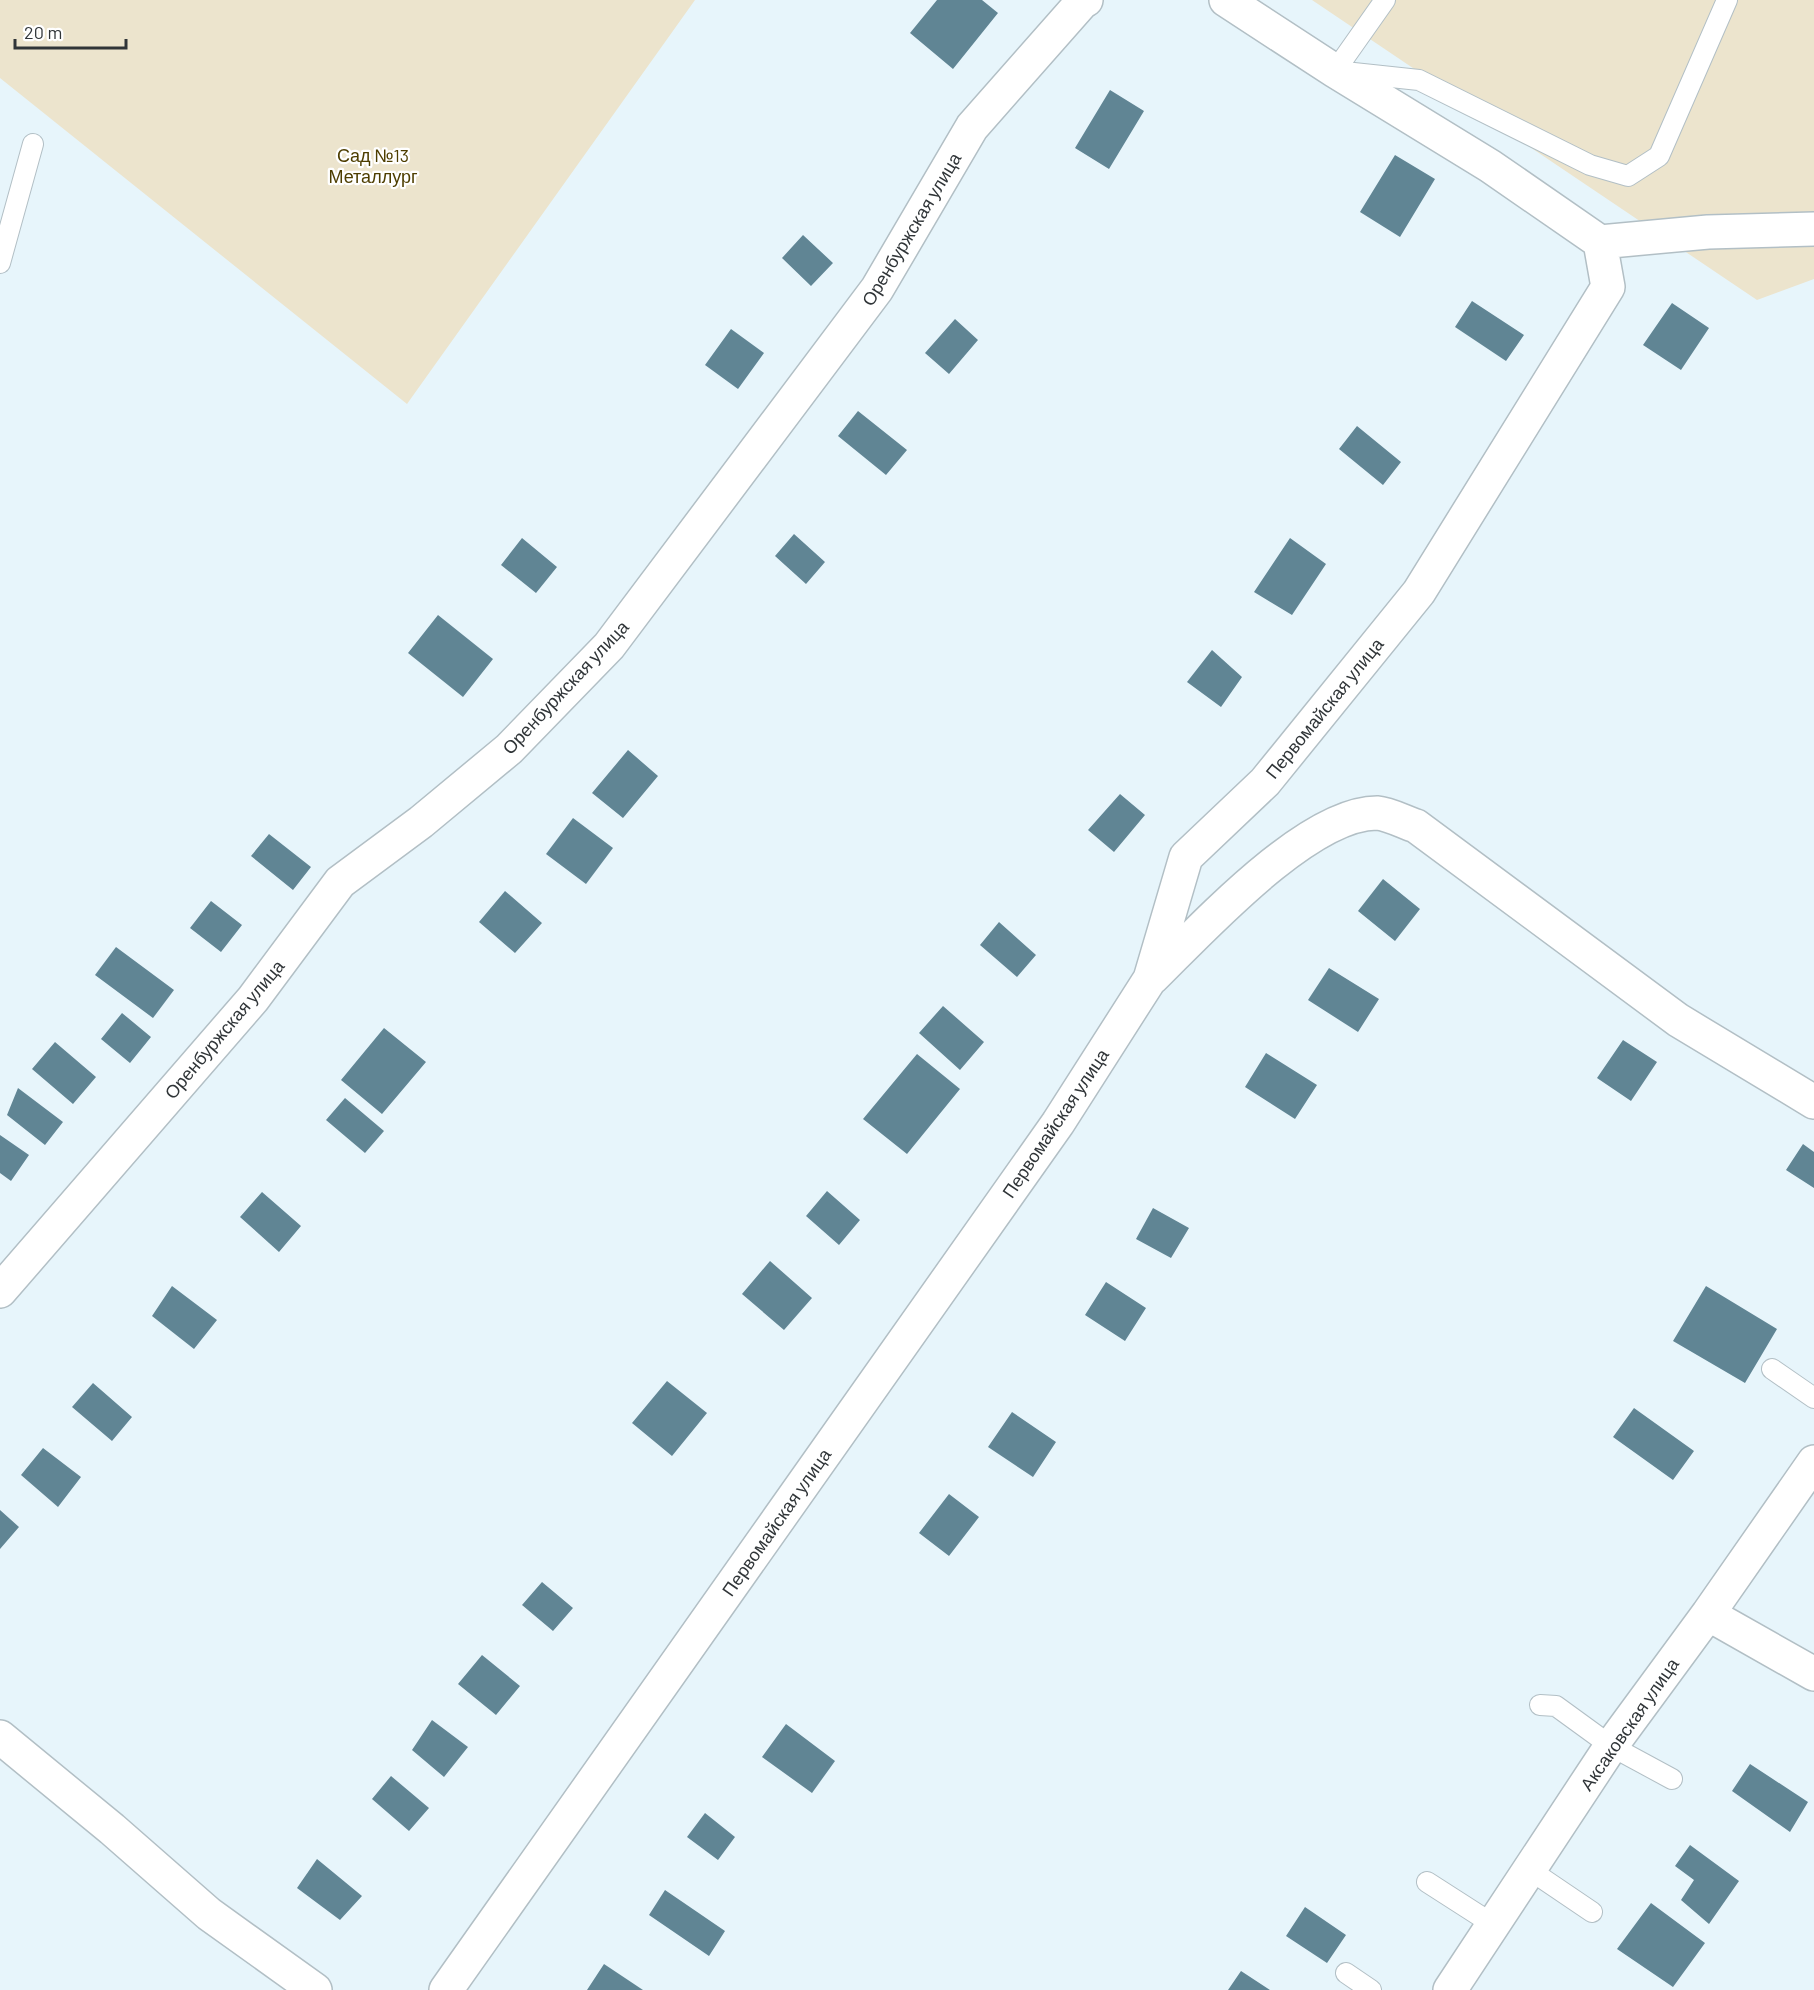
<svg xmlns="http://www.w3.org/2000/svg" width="1814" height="1990" font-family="Barlow,sans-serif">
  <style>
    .green { fill: #ece4cd }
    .building { fill: #608594 }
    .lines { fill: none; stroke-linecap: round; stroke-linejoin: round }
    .service-casing { stroke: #b2bfc5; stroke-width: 22 }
    .minor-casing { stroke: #b2bfc5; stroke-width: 36 }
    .service { stroke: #fff; stroke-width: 20 }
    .minor { stroke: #fff; stroke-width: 33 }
    .labels { text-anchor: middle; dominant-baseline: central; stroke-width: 4.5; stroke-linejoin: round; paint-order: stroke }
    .park-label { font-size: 18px; fill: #4e3e00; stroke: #fff }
    .street-label { font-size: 18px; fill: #303538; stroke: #fff }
  </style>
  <rect width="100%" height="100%" fill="#e7f5fb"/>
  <path class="green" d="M0,0h695l-288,404 -407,-326z
    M1312,0h502v279l-57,21z"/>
  <path class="building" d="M937,0h45l16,13 -45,56 -43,-36z
    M1110,90l34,21 -35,58 -34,-21z
    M1395,155l40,24 -35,58 -40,-25z
    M803,235l30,28 -22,23 -29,-28z
    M1472,301l52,34 -18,26 -51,-34z
    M1672,303l37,25 -28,42 -38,-25z
    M955,319l23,21 -29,34 -24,-21z
    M731,329l33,24 -26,36 -33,-24z
    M858,411l49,39 -21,25 -48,-39z
    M1357,426l44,36 -18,23 -44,-36z
    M794,534l31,28 -19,22 -31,-28z
    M522,538l35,29 -21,26 -35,-28z
    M1290,538l36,26 -34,51 -38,-23z
    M438,615l55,44 -30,38 -55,-44z
    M1212,650l30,27 -21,30 -34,-25z
    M628,750l30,26 -35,42 -31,-25z
    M1120,794l25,21 -31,37 -26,-22z
    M573,818l40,30 -27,36 -40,-30z
    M269,834l42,33 -18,23 -42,-34z
    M1383,879l37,30 -25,32 -37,-30z
    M505,891l37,32 -27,30 -36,-31z
    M211,901l31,24 -21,27 -31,-24z
    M999,922l37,33 -19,22 -37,-32z
    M116,947l58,43 -21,28 -58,-43z
    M1329,968l50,31 -21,33 -50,-32z
    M943,1006l41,36 -24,28 -41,-37z
    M122,1013l29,24 -21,26 -29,-24z
    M384,1028l42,34 -44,52 -41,-34z
    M1623,1040l34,22 -26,39 -34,-23z
    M55,1042l41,35 -23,27 -41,-35z
    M1266,1053l51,32 -22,34 -50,-32z
    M917,1054l43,35 -53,65 -44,-35z
    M18,1088l45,34 -18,23 -38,-30z
    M345,1098l39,33 -19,22 -39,-33z
    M0,1135l29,20 -18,26 -11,-8z
    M1803,1144l11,8v36l-28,-18z
    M827,1191l33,29 -21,25 -33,-29z
    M262,1192l39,34 -22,26 -39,-35z
    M1153,1208l36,20 -18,30 -35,-19z
    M770,1261l42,37 -28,32 -42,-36z
    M1106,1282l40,26 -21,33 -40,-26z
    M172,1286l45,34 -23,29 -42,-33z
    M1706,1286l71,43 -32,54 -72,-42z
    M667,1381l40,32 -35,43 -40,-33z
    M93,1383l39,34 -20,24 -40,-34z
    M1634,1408l60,43 -21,29 -60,-43z
    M1012,1412l44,30 -23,35 -45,-30z
    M43,1448l38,29 -23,30 -37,-32z
    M949,1494l30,23 -30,39 -30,-23z
    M0,1510l19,17 -19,22z
    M542,1582l31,26 -20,23 -31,-26z
    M482,1655l38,31 -24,29 -38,-31z
    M432,1720l36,27 -24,30 -32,-27z
    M786,1724l49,37 -23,32 -50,-36z
    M1750,1764l58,38 -18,30 -58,-41z
    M391,1776l38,32 -20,23 -37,-32z
    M705,1813l30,24 -17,23 -31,-23z
    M1690,1845l49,36 -30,43 -28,-24 13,-20 -19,-14z
    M317,1859l45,37 -22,24 -43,-32z
    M665,1890l60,41 -16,25 -60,-41z
    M1651,1903l54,40 -32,44 -56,-38z
    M1305,1907l41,28 -19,28 -41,-27z
    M604,1964l39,26h-56z
    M1241,1971l29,19h-42z"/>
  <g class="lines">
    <defs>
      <path id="service" d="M1385,0l-50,71 84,9 171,85 38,11 31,-20 68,-156
        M0,263l33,-119
        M1772,1369l42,29
        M1540,1705l16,1 55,40 61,33
        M1530,1870l62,42
        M1427,1882l67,43
        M1346,1973l25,17"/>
      <path id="minor" d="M1226,0l109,71 155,95 110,76 108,-10 106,-3
        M1152,978c49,-48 155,-165 225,-165 12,1 27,9 39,13l262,194 136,82
        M0,1291l253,-292 87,-117 81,-60 88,-73 100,-103 268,-357 95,-162 111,-126 3,-1
        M1708,1614l106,60
        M0,1737l112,92 97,85 106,76
        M446,1990l612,-867 92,-144 36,-122 79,-75 154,-190 189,-305 -8,-45
        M1450,1990l161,-244 97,-132 106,-152"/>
    </defs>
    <use href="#service" class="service-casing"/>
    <use href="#minor" class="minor-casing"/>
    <use href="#service" class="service"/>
    <use href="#minor" class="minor"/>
  </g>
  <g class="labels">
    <g class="park-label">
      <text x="373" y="155">Сад №13<tspan x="373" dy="21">Металлург</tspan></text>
    </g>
    <g class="street-label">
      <text transform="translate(911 229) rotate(-59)">Оренбуржская улица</text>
      <text transform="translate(565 687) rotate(-47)">Оренбуржская улица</text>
      <text transform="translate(1324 708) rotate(-51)">Первомайская улица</text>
      <text transform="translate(224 1029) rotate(-50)">Оренбуржская улица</text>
      <text transform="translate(1055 1123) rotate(-56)">Первомайская улица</text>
      <text transform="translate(776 1522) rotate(-55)">Первомайская улица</text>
      <text transform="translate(1629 1724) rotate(-55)">Аксаковская улица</text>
    </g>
  </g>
  <path d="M15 39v9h111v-9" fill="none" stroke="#303538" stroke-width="3"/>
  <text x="24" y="39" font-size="18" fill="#303538" stroke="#ffffff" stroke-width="4.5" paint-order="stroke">20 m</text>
</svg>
